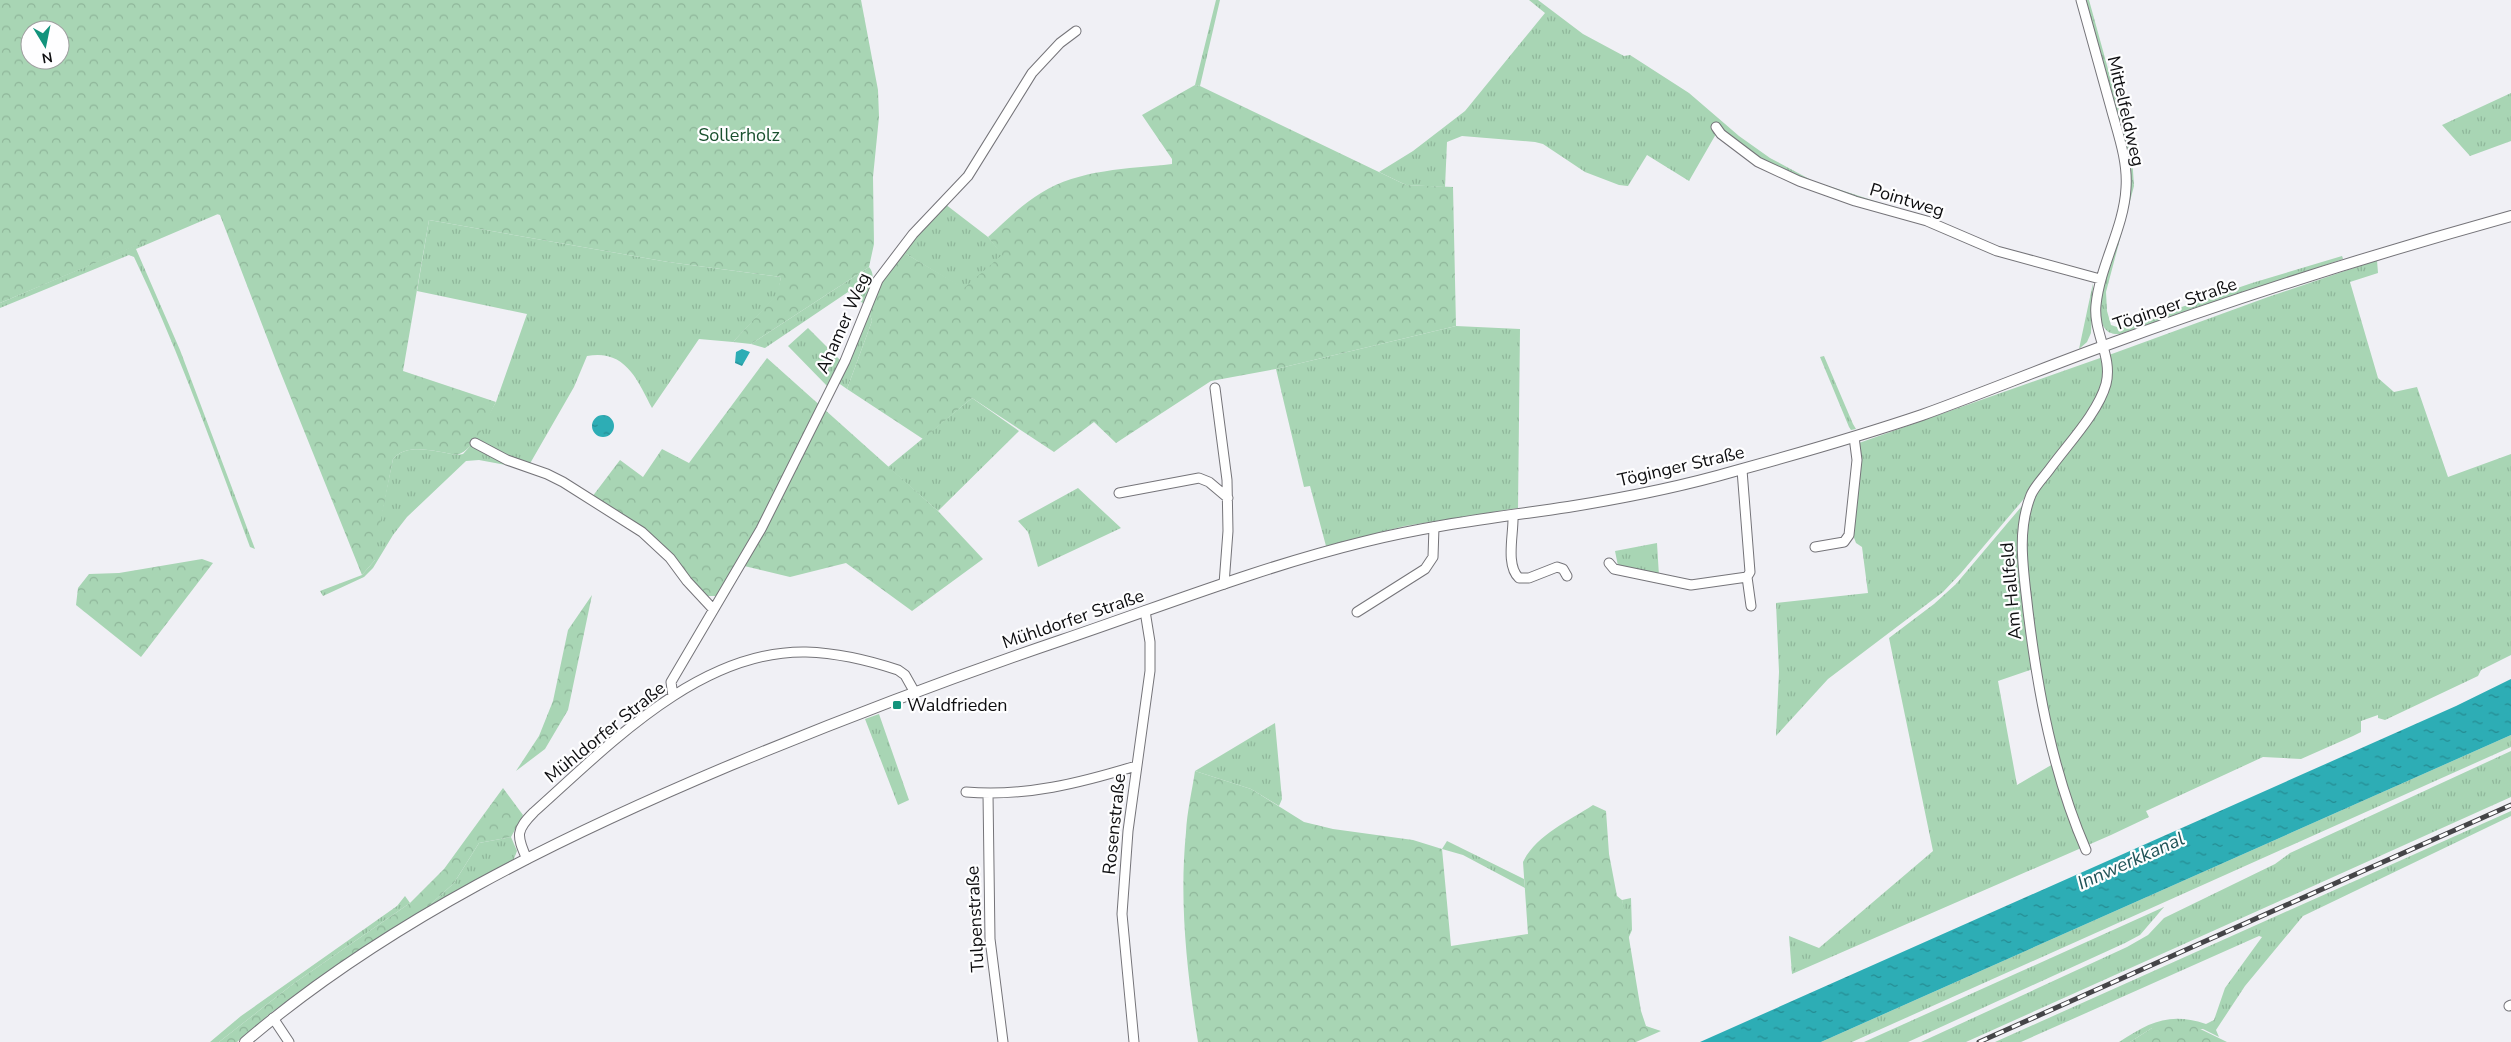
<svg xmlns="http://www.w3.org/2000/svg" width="2511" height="1042" font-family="'Nunito Sans',sans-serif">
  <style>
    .grass { fill: url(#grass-tufts) }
    .forest { fill: url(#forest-crowns); fill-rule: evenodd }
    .water { fill: url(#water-ripples) }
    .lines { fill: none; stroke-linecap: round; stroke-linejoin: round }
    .minor-casing { stroke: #757479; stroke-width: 11 }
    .tertiary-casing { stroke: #757479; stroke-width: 12 }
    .minor { stroke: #fff; stroke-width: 9 }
    .tertiary { stroke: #fff; stroke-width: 10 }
    .rail-casing { stroke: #454548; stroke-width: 5 }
    .rail { stroke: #fefeff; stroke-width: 3; stroke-dasharray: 9; stroke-linecap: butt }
    .poi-dot { fill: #12937c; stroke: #fefeff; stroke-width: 2 }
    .labels { text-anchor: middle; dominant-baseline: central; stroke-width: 4.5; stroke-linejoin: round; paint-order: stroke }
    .street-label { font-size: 18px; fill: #0e0e10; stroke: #fefeff }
    .park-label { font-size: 18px; fill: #19502e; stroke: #fefeff }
    .poi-label { font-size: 18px; fill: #0e0e10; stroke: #fefeff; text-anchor: start }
    .water-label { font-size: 19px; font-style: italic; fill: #215458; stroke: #fefeff }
  </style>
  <defs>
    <pattern id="grass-tufts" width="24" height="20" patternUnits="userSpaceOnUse" patternTransform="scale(1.25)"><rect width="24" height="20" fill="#a8d5b4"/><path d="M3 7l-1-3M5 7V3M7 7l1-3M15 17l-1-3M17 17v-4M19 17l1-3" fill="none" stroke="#8fb69a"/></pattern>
    <pattern id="forest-crowns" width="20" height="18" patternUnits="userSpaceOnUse" patternTransform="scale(1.25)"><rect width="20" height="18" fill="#a8d5b4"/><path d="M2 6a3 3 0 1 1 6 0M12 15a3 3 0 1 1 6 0" fill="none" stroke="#8fb69a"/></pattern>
    <pattern id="water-ripples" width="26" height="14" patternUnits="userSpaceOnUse" patternTransform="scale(1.25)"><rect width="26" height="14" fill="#2dadb5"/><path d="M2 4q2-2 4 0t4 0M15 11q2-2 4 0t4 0" fill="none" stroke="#258b92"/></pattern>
  </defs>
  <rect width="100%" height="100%" fill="#f0f0f5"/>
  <path class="grass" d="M1216,0h4l-20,86 -5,-1z
    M1529,0h9l45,34 41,22 6,-1 59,38 50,43 31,22 43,23 108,35 -81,-21 -74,-31 -50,-30 -27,47 -42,-26 -19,31 -9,-1 -34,-13 -42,-28 -8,-2 -73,-6 -15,6 -2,45 -39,-2 -27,-13 34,-21 52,-40 80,-98z
    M2086,0h3l43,156 2,30 -28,106 1,19 4,14 9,3 132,-45 90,-27 1,3 -223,75c-46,4 3,-102 5,-124 5,-72 -21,-142 -39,-210z
    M2511,93v48l-41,15 -28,-31z
    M945,204l43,33 15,18 -39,34 -63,-38z
    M214,212l4,2 -82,35 44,101 75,199 -5,-2c-36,-97 -71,-196 -116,-290l-5,-2 -129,53v-5z
    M429,220l239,42 113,15 -3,17 -45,48 -34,-3 -47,69c-15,-29 -27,-59 -65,-52l-13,31 -46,80 -54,-26 22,-39 31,-88 -110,-23z
    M2377,260l1,13 -28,9 28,96 16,14 23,-5 31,90 63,-23v201l-30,15 -3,6 -93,44 -7,-2v-3l-17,6v11l-8,4 -52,23 -38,-2 -117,54 3,6 -38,18 -319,139 -3,-38 30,12 114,-97 -44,-213 45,-34 22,-20 71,-84 -6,26 12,143 -35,12 19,104 36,-21 -27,-203 2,-43 6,-20 10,-17 56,-75 9,-51 159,-58z
    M869,267c9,10 -1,26 -5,37l-16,-12 -83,56 -14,-4z
    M2093,283l-2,50 -4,9 -8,7z
    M868,308l4,13 -25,68 -10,-7z
    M1456,326l64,3 -2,179 -113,18 -79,20 -16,-60 -6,1 -28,-118z
    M808,328l33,33 -13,26 -40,-41z
    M1824,356l29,68 3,5 -5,1 -2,-3 -29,-70z
    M2103,357v28l-14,28 -50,68 -78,92 -18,19 -115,87 -52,57 3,-64 -3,-69 92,-10 -6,-46 -6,-4 -3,-8 6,-92z
    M972,398l47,33 -81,80 -50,-44z
    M472,444l45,23 -38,-7 -13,1 -59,56 -14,18 -20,33 -9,9 -41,19 -3,-5 42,-16 13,-15 -1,-10 19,-91c15,-17 43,-7 64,-4l6,-1z
    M1078,488l43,40 -83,39 -10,-35 -10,-11z
    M1657,543l2,33 -41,-10 -3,-15z
    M879,714l30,86 -11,5 -33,-86z
    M1275,723l7,76 -3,7 -28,-17 -56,-18z
    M2511,735v12l-659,295h-31z
    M2511,751v46l-545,245h-45l206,-95 21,-12 16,-17 111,-54 15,-11z
    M2511,811v5l-208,100 -58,70 -29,44 3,7 -16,-8 -51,-1 -22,14h-11c31,-20 50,-30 87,-18l8,-4 11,-32 37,-51 -3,-1 -238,106h-26z
    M511,837l6,14 -4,10 -92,52 33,-30 25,-40z
    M1447,841l77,38 1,9 -62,-33 -21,-6z
    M405,896l5,7 -117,81 -74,58h-9l31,-26 156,-110z
    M1631,898l1,32 -4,9 -6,-39z
    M2164,907l-24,28 -15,8 -217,99h-44z"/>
  <path class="forest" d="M0,0h861l17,90 1,27 -6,60 1,67 -5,23 -118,77 -18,-2 44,-48 4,-17 -113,-15 -239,-42 -26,151 93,31c-9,17 -20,47 -39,53 -21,-3 -49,-13 -64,4l-18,91v10l-13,15 -84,-209 -58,-151 -6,-2 -214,90zM30,30h30v30h-30z
    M1195,85l5,1 206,99 47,2 3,139 -180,43 -65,12 -95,62 -22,-21 -40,30 -82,-54 -49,41 -76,-50 25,-68 -4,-13 8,-19 25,-38 63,37 38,-33 -14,-18c17,-15 33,-32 53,-44 38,-24 87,-24 131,-29v-5l-30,-44z
    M767,358l171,153 45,48 -71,52 -66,-48 -56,14 -54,-13 -19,32h-13l-43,-53 -69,-46 28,-37 23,17 19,-28 27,14z
    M202,559l11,4 -72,94 -65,-52 2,-17 11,-14 30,-1z
    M592,595l-24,115 -23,39 -29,22 23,-35 14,-35 15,-71z
    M1195,771l56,18 53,33 29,7 80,11 29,9 9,97 77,-12 -5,-72c13,-27 46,-41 70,-57l13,6 3,43 8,42 5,4 2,8 17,103 5,15 15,5 -25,11h-438c-11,-69 -19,-140 -12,-210 1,-20 6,-41 9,-61z
    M503,788l20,27 -12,22 -32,6 -25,40 -33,30 -69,43 -80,56 -35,30h-18l74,-58 117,-81 34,-34z
    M2171,1023l19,1 37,18h-97l22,-14z"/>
  <path class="water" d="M742,349l8,3 -8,14 -7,-3 1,-11z
    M592 426a11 11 0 1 1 22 0a11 11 0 1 1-22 0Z
    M2511,679v56l-690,307h-121l756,-336z"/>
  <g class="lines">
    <defs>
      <path id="minor" d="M2081,0c10,36 20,72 30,108 7,26 17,53 15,80 -2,40 -26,77 -30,117 -3,27 17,52 10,79 -8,29 -39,61 -57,86 -6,8 -14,16 -18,25 -15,37 -7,78 -3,116 10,82 25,163 58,239
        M1716,127l5,7 37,28 41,19 56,20 72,20 70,30 103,28
        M1215,388l12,92 1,51 -4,53
        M475,443l32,17 40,14 16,8 79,50 28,26 17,23 26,28
        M1742,470l8,102 -3,5 4,29
        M1119,493l80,-15 10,4 19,16
        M1513,515c1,18 -8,50 6,63h10l28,-11 6,2 4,7
        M1815,547l29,-5 5,-7 8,-75 -3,-23
        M1609,563l5,6 77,16 56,-8
        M1357,612l68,-43 8,-12 1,-30
        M673,696l-2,-14 90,-153 84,-168 33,-81 35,-46 55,-58 64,-103 28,-30 16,-12
        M966,792c60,5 114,-9 170,-26
        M988,794l2,145 13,103
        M527,859c-11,-24 -11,-29 7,-47 74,-66 165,-162 272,-160 31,1 62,8 92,18l7,5 9,16
        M2509,1006l2,-1
        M273,1018l16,24
        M1134,1042l-12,-128 6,-83 22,-160v-29l-5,-31"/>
      <path id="tertiary" d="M245,1042c142,-121 315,-205 486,-277 109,-45 219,-87 331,-125 100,-34 199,-73 301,-98 67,-17 137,-25 205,-35 56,-9 112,-20 167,-36 62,-17 125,-35 187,-56 61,-22 121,-47 182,-69 134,-49 270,-92 407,-130"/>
    </defs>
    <use href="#minor" class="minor-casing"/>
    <use href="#tertiary" class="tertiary-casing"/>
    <use href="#minor" class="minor"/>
    <use href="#tertiary" class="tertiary"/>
    <defs>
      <path id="rail" d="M1979,1042l532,-237"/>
    </defs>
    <use href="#rail" class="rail-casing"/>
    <use href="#rail" class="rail"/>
  </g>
  <rect class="poi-dot" x="892" y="700" width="10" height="10" rx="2.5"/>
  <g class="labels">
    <g class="street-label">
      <text transform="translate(2126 111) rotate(77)">Mittelfeldweg</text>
      <text transform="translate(1907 200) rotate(17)">Pointweg</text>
      <text transform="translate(2175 304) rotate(-19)">Töginger Straße</text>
      <text transform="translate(843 323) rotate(-66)">Ahamer Weg</text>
      <text transform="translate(1681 466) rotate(-13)">Töginger Straße</text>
      <text transform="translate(2011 591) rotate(-95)">Am Hallfeld</text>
      <text transform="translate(1073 619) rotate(-19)">Mühldorfer Straße</text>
      <text transform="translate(605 732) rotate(-39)">Mühldorfer Straße</text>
      <text transform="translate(1114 824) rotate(-84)">Rosenstraße</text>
      <text transform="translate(975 919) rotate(-93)">Tulpenstraße</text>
    </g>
    <g class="park-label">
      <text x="739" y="135">Sollerholz</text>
    </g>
    <g class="poi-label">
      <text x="907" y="705">Waldfrieden</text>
    </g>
    <g class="water-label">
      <text transform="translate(2131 861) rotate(-24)">Innwerkkanal</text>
    </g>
  </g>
  <g transform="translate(45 45) rotate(170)"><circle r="24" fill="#fefeff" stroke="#9e9e9f"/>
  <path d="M0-4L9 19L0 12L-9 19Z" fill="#12937c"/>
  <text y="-8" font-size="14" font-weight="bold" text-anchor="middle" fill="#0e0e10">N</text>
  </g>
</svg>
